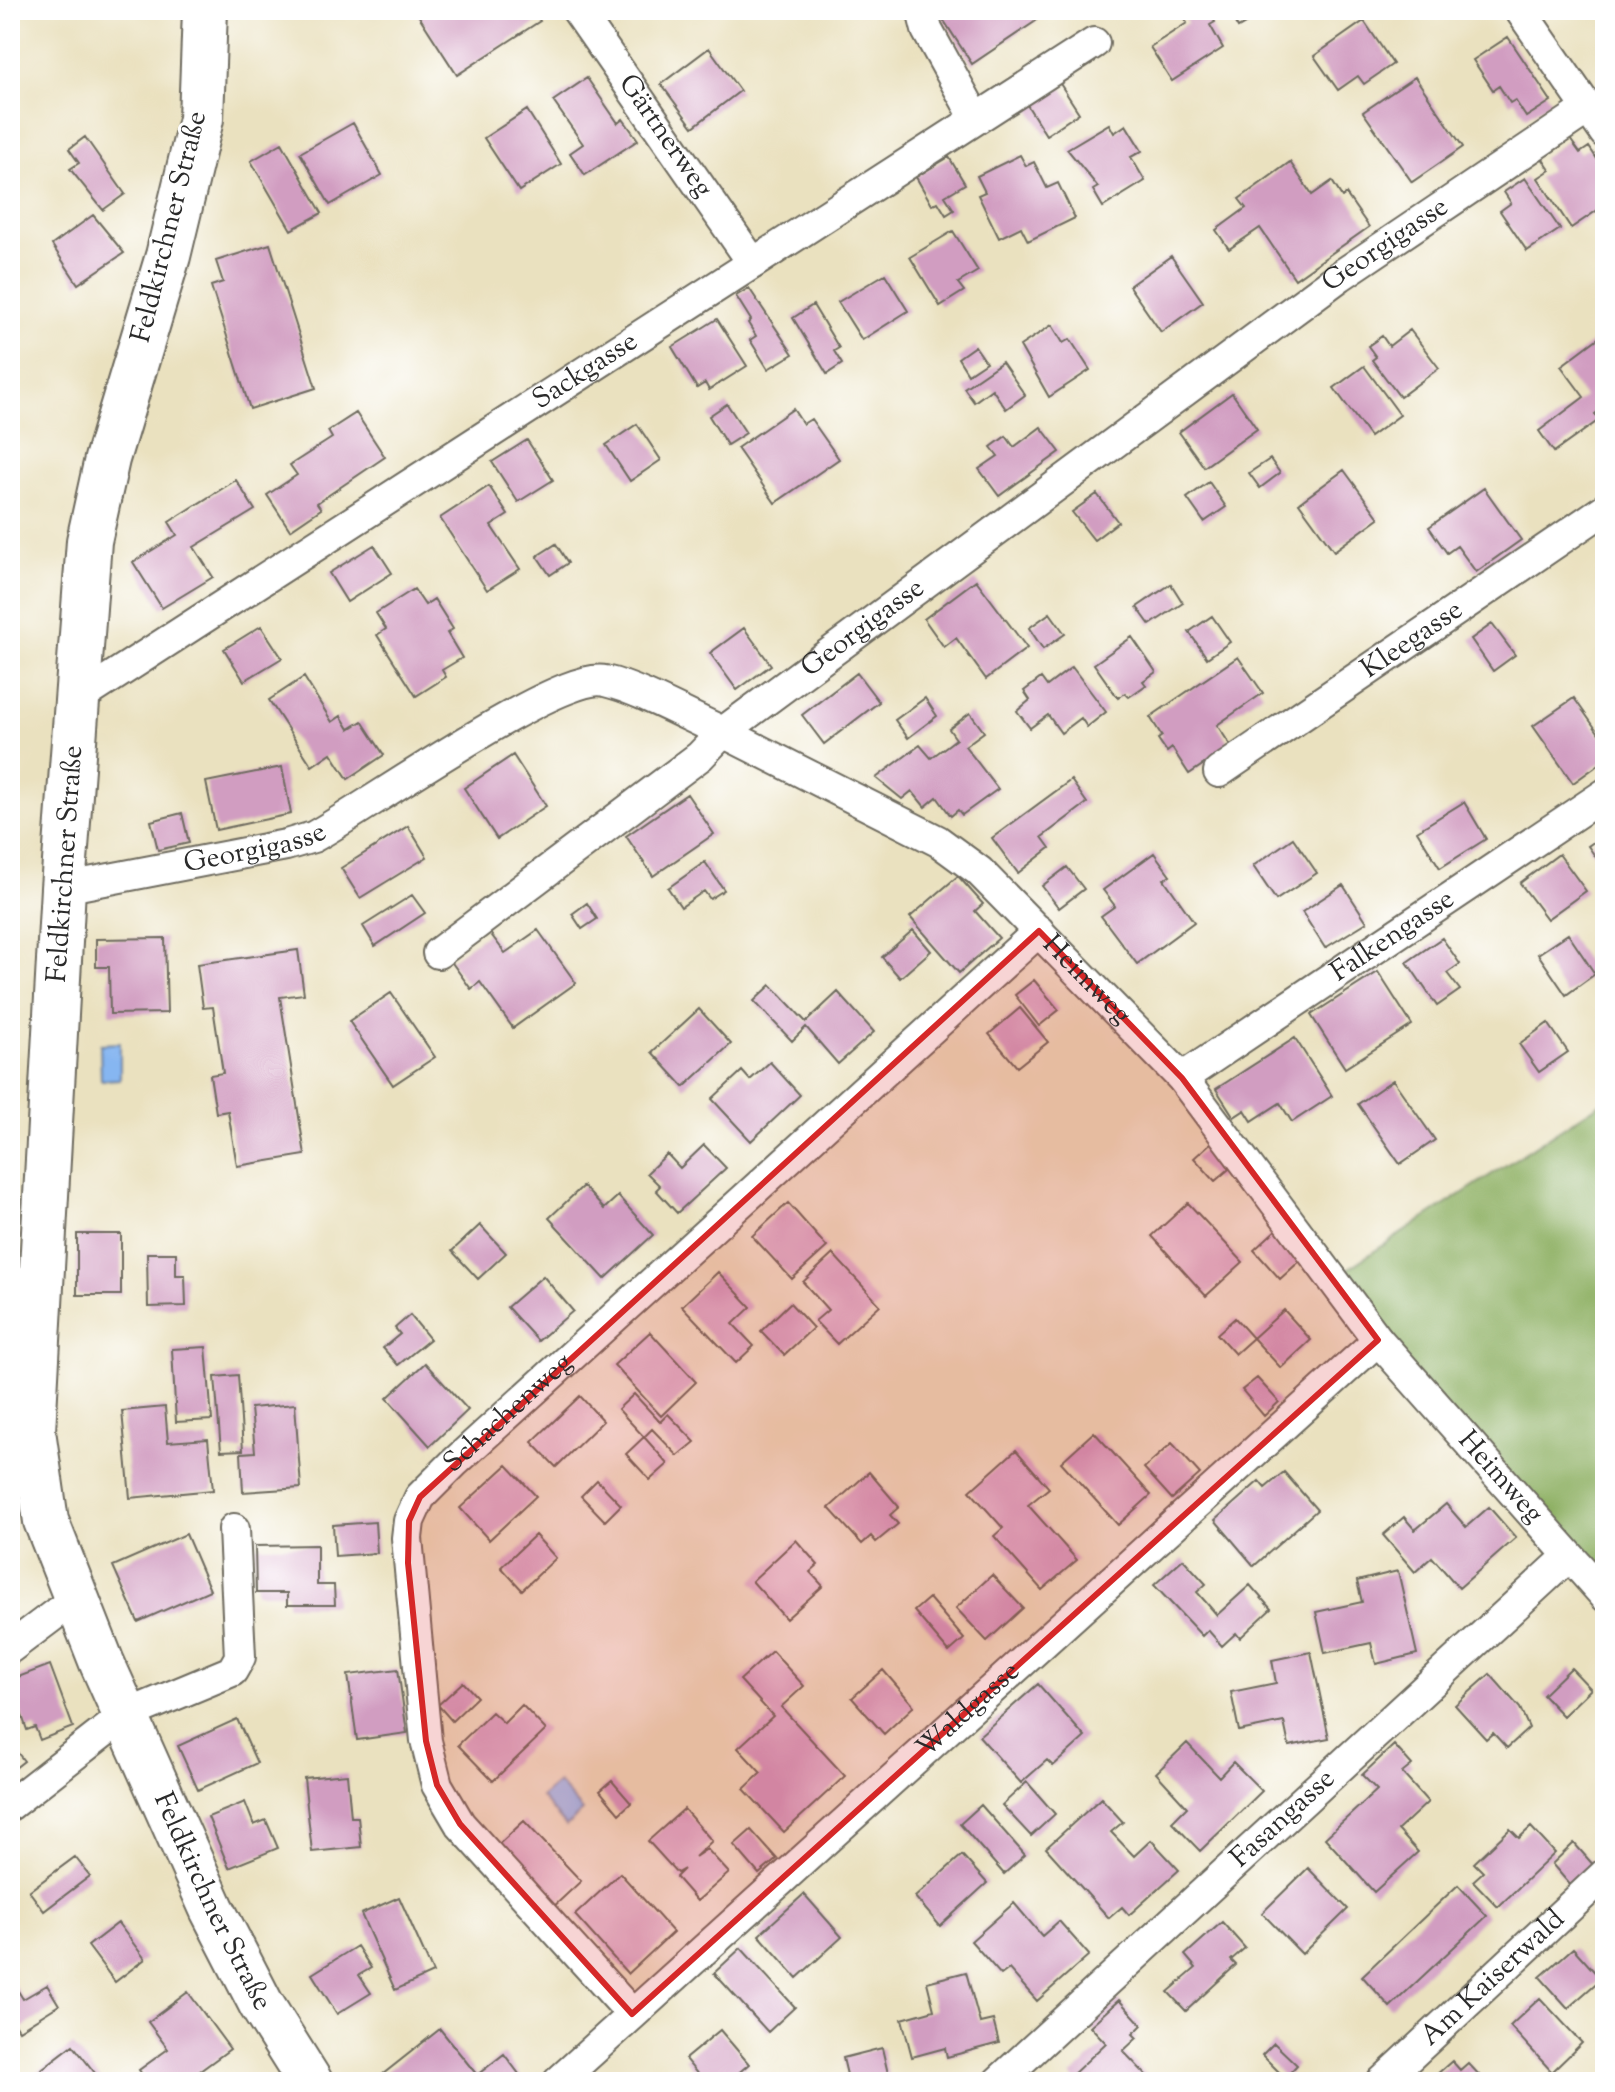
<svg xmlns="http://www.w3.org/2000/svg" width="1615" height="2092" font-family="'Sorts Mill Goudy',serif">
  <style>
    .forest { fill: #8eb063; stroke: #5c6e47; stroke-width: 2 }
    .water { fill: #86b6f1; stroke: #58708e; stroke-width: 2 }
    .building { fill: #d19dc1 }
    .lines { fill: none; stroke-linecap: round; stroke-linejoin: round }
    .street-casing { stroke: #6e6b5f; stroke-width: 34 }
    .secondary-casing { stroke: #6e6b5f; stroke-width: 48 }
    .street { stroke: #fff; stroke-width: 30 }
    .secondary { stroke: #fff; stroke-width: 44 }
    .marked { fill: #d62828; fill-opacity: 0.2; stroke: #d62828; stroke-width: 6; stroke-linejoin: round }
    .labels { text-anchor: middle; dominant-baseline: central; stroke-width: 6; stroke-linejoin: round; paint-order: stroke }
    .street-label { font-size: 28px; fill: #2b2b2b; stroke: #fff }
  </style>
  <rect width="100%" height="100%" fill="#fff"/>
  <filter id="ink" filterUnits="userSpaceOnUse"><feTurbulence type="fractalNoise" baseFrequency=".0125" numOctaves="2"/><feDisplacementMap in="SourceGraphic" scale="16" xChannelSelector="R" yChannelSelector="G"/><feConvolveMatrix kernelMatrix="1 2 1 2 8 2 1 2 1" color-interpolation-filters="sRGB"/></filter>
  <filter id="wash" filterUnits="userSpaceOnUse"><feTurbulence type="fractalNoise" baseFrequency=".006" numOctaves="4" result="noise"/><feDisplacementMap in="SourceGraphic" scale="32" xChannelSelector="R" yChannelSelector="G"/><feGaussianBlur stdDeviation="1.8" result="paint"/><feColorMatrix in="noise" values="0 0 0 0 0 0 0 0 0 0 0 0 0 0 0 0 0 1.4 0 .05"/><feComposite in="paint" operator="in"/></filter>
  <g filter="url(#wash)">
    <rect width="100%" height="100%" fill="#eae1bf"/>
    <path class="forest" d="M1605,1100v488l-273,-309z"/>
    <path class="water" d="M120,1043v36l-19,1 -1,-36z
      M558,1783l25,28 -17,15 -25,-29z"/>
    <g id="blocks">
      <path class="building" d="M415,10h117l8,11 -83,54z
        M937,10h92l7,11 -64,43z
        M1179,10h28l8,12 -5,3 13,23 -51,33 -22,-34 37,-24z
        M1228,10h41l-31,18z
        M1364,21l29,43 -29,20 -6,-8 -20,14 -24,-34z
        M1508,37l43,64 -25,16 -11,-17 -5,3 -11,-17 -6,4 -20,-30z
        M709,48l31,43 -47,36 -32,-43z
        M1415,77l48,70 -51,35 -49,-70z
        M587,78l31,45 5,-4 15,21 -53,35 -15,-22 13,-9 -30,-43z
        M1057,79l22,34 -33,22 -22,-35z
        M527,110l34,54 -42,27 -35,-53z
        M353,123l29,52 -52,30 -30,-52z
        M1109,124l5,9 12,-8 16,26 -11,6 14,24 -42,26 -10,-17 5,-3 -31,-38z
        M85,137l40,57 -22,16 -33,-41 9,-6 -10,-14z
        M1570,139l10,14 9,-6 16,24v34l-34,23 -33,-50 12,-8 -8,-12z
        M282,143l40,70 -31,17 -40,-69z
        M1020,155l6,11 8,-4 13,26 11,-5 17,35 -47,23 -7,-14 -22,11 -21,-43 7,-3 -8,-16z
        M949,157l16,27 -20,12 9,14 -8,5 -8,-13 -6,3 -16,-28z
        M1290,162l22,33 20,-14 10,16 4,-3 23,33 -74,52 -35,-51 -31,21 -13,-19 30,-22 -7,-9z
        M1525,178l35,51 -33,22 -27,-40 11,-8 -7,-11z
        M93,215l31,38 -46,31 -26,-39z
        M953,231l25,40 -20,12 6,8 -24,15 -30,-49z
        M270,244l46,144 -66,21 -39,-123 12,-4 -7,-21z
        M1171,256l32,46 -42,30 -32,-46z
        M885,274l23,37 -46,29 -24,-38z
        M749,288l44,66 -25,15 -18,-29 6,-4 -8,-13 3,-3 -15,-24z
        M813,305l26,43 -5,3 8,13 -15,10 -34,-56z
        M717,319l30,47 -38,24 -4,-7 -8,5 -25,-41z
        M1052,325l11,18 7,-4 20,31 -41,27 -29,-51z
        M1410,330l29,38 -39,29 -28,-37 4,-3 -8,-11 14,-10 7,10z
        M1605,333v73l-10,8 4,6 -45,32 -15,-21 45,-34 -23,-31z
        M975,346l11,16 -18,12 -10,-16z
        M1002,362l23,33 -19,14 -14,-20 -18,13 -10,-14z
        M1364,366l36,49 -30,22 -36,-49z
        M1232,393l25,36 -53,38 -25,-35z
        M727,404l19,29 -19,12 -18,-29z
        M793,409l10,15 8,-5 28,40 -64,44 -38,-55z
        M356,413l29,44 -68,46 4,6 -31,21 -23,-35 30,-20 -7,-10 42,-27 -4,-7z
        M637,424l24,36 -31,21 -24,-36z
        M1041,427l19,25 -61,44 -20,-27 19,-13 -7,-9 15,-11 8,11z
        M527,440l26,40 -35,22 -26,-40z
        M1270,459l10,14 -20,15 -11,-15z
        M1344,470l35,48 -45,33 -35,-48z
        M236,480l19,30 -61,37 19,30 -51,31 -29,-46 44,-27 -8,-13z
        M1209,482l17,25 -22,15 -17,-24z
        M489,486l19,29 -17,11 29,43 -33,21 -47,-72z
        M1484,488l37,52 -45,32 -19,-26 -10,7 -18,-26z
        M1097,494l21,28 -24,18 -22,-28z
        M556,544l12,19 -18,12 -13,-19z
        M374,545l18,28 -45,29 -18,-29z
        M976,580l51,68 -41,31 -30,-41 -12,9 -20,-28z
        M1171,584l12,19 -33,22 -13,-18z
        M414,589l11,16 9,-6 19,30 -6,4 15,25 -20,12 4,7 -30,19 -39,-61 9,-6 -10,-16z
        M1050,613l15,21 -22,15 -14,-21z
        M1212,616l18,26 -23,16 -18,-26z
        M1492,624l23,31 -22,16 -22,-32z
        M261,626l21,32 -38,23 -20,-32z
        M744,628l27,37 -34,25 -27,-37z
        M1132,637l24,35 -13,9 3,4 -17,12 -4,-4 -7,5 -24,-34z
        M1238,657l25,36 -46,32 14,21 -42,28 -17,-26 -5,4 -9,-13 4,-3 -12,-19z
        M1072,667l34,45 -19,15 -6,-9 -20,15 -13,-18 -18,13 -13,-17 13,-11 -6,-9 17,-13 6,8z
        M857,673l22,29 -55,42 -22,-29z
        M304,677l28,45 9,-6 8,13 13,-8 22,34 -36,24 -17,-26 -19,13 -43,-66z
        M925,698l12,18 -29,22 -13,-18z
        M1574,698l31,44v18l-32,23 -40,-57z
        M970,713l14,19 -19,14 33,43 -36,26 -4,-5 -7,6 -14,-19 -12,10 -13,-16 -10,8 -26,-21 44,-33 11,13 25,-19 -7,-10z
        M513,755l33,51 -49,33 -33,-51z
        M282,767l9,47 -75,16 -10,-48z
        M1071,780l16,23 -45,34 8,11 -32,25 -26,-35z
        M687,794l27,40 -61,42 -27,-40z
        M1464,802l22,37 -46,29 -23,-37z
        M182,813l7,30 -31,7 -7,-29z
        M408,826l19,31 -67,41 -19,-30z
        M1605,834v36l-17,-24z
        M1293,838l24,35 -41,27 -23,-34z
        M1154,853l16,22 -6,4 30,43 -57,42 -36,-48 14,-10 -12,-16z
        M1559,854l27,37 -39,28 -27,-36z
        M705,862l19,28 -14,9 -6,-8 -23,16 -13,-19z
        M1067,867l17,22 -25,19 -17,-22z
        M958,876l25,28 -8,7 24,27 -40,35 -49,-56z
        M1343,885l24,37 -42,26 -23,-36z
        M412,895l13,18 -50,33 -12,-20z
        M587,903l10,16 -15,10 -10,-15z
        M538,930l38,53 -63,45 -33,-46 -9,7 -21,-29 39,-28 16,21z
        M913,930l18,21 -31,27 -18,-21z
        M1568,934l27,40 -29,21 -28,-41z
        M165,938l2,75 -57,1 -1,-47h-13v-28z
        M1442,938l18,26 -13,9 13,17 -23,16 -30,-44z
        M298,950l6,44 -24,3 25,158 -68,11 -9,-55 -12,2 -6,-38 13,-2 -10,-66 -10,1 -6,-44z
        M1378,972l34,53 -67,43 -34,-53z
        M1034,980l25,30 -20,16 -24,-31z
        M771,985l35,37 32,-30 36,40 -36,32 -32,-37 -14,14 -38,-40z
        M391,993l44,64 -42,28 -44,-64z
        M1020,1008l28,34 -31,25 -28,-33z
        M699,1009l32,35 -47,43 -32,-35z
        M1548,1023l20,29 -29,20 -20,-28z
        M1295,1038l37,58 -40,26 -12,-19 -28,18 -7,-11 -11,7 -18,-28z
        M770,1062l30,33 -49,46 -39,-42 30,-28 8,9z
        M1393,1080l42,60 -35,24 -42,-60z
        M1214,1140l21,24 -20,17 -21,-23z
        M704,1145l22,23 -49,45 -21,-23 4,-4 -13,-13 20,-19 13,14z
        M583,1186l21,23 14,-13 35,39 -48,44 -56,-61z
        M788,1203l39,44 -35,32 -40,-43z
        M1188,1203l55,59 -37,34 -54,-60z
        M480,1225l26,28 -28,26 -26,-28z
        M1279,1227l23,32 -22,20 -26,-29z
        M77,1234h44v61h-44z
        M147,1253h29v22h9l1,31 -38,1z
        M833,1254l47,51 -43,39 -22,-23 13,-11 -25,-28z
        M718,1272l33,35 -18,17 21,22 -18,17 -54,-57z
        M543,1276l30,35 -35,30 -31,-34z
        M790,1303l23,25 -29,27 -23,-24z
        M1284,1310l27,30 -30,28 -28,-30 -18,16 -18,-20 18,-16 18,20z
        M410,1315l20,24 -32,26 -15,-17 17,-14 -5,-6z
        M650,1332l46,50 -35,34 -47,-51z
        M206,1347l6,73 -36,2 -4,-73z
        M425,1363l43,47 -38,36 -43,-48z
        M238,1375l5,75 -22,1 -6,-74z
        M1257,1378l22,24 -15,14 -22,-26z
        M634,1394l26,28 8,-8 27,28 -17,14 -26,-27 -8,8 24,27 -18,16 -24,-26 18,-17 -26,-28z
        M580,1396l23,25 -47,46 -24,-25z
        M295,1404l6,84 -58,4 -2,-39 14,-1 -4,-44z
        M165,1407l3,35 40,-3 5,51 -83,8 -8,-87z
        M1094,1432l57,63 -33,30 -57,-63z
        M1172,1443l28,31 -28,25 -28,-31z
        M1016,1450l33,38 -21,17 49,55 -35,30 -48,-54 9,-8 -33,-37z
        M507,1465l29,31 -47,44 -29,-32z
        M869,1472l30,35 -9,8 8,9 -22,18 -5,-6 -9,8 -33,-36z
        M1284,1472l33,38 -63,56 -39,-46 44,-39 6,7z
        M597,1480l24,25 -16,16 -24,-25z
        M1446,1504l20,23 23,-20 27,31 -57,50 -27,-31 -17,15 -32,-37 21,-18 11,13z
        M375,1522l2,31 -42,3 -2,-31z
        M186,1534l24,56 -72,32 -25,-56z
        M535,1535l21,23 -34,32 -21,-23z
        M796,1540l22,25 -8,7 13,14 -37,33 -34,-38z
        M317,1545v40h17l1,20h-48v-12h-31l-1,-47z
        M1183,1559l23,25 -9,8 20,23 33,-30 21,24 -31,29 -4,-5 -14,13 -14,-16 -6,6 -48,-51z
        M1398,1571l19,83 -41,10 -5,-21 -46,10 -9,-41 46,-10 -5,-21z
        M992,1575l31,33 -36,33 -31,-33z
        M929,1598l35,41 -15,13 -35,-41z
        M772,1651l32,35 -23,21 64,69 -61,56 -40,-43 17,-16 -23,-25 35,-32 -33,-36z
        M1311,1652l18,86 -40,8 -5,-24 -45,9 -8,-39 45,-9 -4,-23z
        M50,1665l23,62 -33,13 -5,-13 -8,3 -17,-50z
        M1571,1668l20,21 -28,27 -20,-21z
        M398,1669l9,64 -50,7 -9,-65z
        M883,1670l31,36 -30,28 -32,-36z
        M1490,1674l30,34 9,20 -22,20 -14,-15 -7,6 -31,-34z
        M463,1682l14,15 -25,24 -14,-16z
        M1038,1684l47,53 -32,29 -6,-6 -26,23 -42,-47z
        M522,1705l24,25 -53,51 -35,-36 34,-33 12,11z
        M237,1719l20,44 -59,27 -20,-44z
        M10,1743l14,18 -14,11z
        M1187,1743l32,34 14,-15 29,29 -62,60 -28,-29 15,-15 -31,-34z
        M1394,1745l18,20 -10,8 26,29 -30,28 20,22 -44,40 -49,-54 52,-48 -15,-15z
        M347,1774l4,43h7l3,30 -49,5 -8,-74z
        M612,1781l19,22 -12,11 -19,-23z
        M1027,1782l28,32 -24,22 -29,-31z
        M1101,1798l22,24 -12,10 23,24 17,-16 28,30 -50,45 -7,-8 -13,11 -63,-70z
        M245,1802l9,23 12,-5 12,28 -49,20 -21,-51z
        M981,1805l44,50 -21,19 -44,-50z
        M684,1809l28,32 -17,16 12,-8 22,24 -32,28 -21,-24 8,-8 -7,4 -29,-32z
        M524,1821l57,60 -31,29 -52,-65z
        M1531,1827l24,26 -57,54 -25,-26 10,-9 -9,-9 36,-34 9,9z
        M751,1830l26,29 -18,15 -25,-29z
        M1574,1843l21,24 -23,20 -20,-23z
        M962,1855l25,28 -47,43 -25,-29z
        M75,1857l15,19 -46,35 -15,-20z
        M1308,1868l40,41 -46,45 -40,-41z
        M620,1873l53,59 -45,42 -53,-59z
        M1458,1885l29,31 -97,91 -28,-31z
        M804,1894l38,43 -45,41 -38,-43z
        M399,1897l34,76 -38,17 -34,-76z
        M1014,1903l28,33 17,-15 30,34 -52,46 -28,-32 -8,6 -30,-34z
        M1222,1922l23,26 -14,12 5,5 -50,46 -18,-19 28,-24 -11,-13z
        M118,1923l27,36 -30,23 -27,-36z
        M357,1946l14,22 -12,7 12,18 -34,21 -25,-40z
        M741,1948l54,59 -27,25 -54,-59z
        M1573,1948l28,31 -33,29 -28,-31z
        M966,1972l14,51 13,-3 6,23 -52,14 -2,-9 -33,9 -10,-38 32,-9 -7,-28z
        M10,1978l13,21 24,-14 12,20 -40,25 -5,-8 -4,3z
        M188,1992l42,57 -45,33h-37l-9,-12 29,-21 -20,-27z
        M1540,1998l42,45 -30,29 -42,-46z
        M1119,2000l23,25 -9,9 4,4 -14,13 27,28 -74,3 -5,-6 35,-33 -16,-17z
        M440,2029l37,46 27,-21 21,28h-152z
        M720,2030l29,34 -21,18h-24l-19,-23z
        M1274,2043l23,22 -12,13 -23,-23z
        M73,2045l29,37h-69l-3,-4z
        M882,2048l8,34h-50l8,-3 -5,-21z
        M1452,2061l8,9 8,-7 14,15 -5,4h-49z"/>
    </g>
  </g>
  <g filter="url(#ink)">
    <use href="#blocks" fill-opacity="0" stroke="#6e6b5f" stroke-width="2"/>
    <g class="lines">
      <defs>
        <g id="street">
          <path id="s1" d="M577,10l176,253"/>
          <path d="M922,10l5,20 48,87"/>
          <path d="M1520,10l85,123"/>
          <path id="s2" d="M78,699l1016,-656"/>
          <path id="s3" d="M1219,772l386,-263"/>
          <path id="s4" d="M63,888l223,-43 27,-8c52,-28 247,-167 292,-156 32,7 86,37 118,51l617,-456 249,-168"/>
          <path id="s5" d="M438,953l262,-197 23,-24 215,109 41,30 203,207 196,262 227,256"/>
          <path id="s6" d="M1182,1078l423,-284"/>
          <path d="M10,1648l65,-49"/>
          <path d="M10,1805l114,-89 108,-45 8,-14 -6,-128"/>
          <path id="s7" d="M632,2014l-172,-190 -23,-39 -11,-44 -19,-203 2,-17 11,-24 34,-34 585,-532"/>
          <path id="s8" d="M558,2082l820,-742"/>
          <path id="s9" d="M998,2082l571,-526"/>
          <path id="s10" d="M1382,2082l223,-208"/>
        </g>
        <g id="secondary">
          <path id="s11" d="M205,10l-4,109 -33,137 -61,203 -18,82 -26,347 -30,543 13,90 56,142 110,246 49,95 49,78"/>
        </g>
      </defs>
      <use href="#street" class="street-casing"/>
      <use href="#secondary" class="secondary-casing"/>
      <use href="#street" class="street"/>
      <use href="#secondary" class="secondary"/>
    </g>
  </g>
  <path class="marked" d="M1039,931l143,147 196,262 -746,674 -172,-190 -23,-39 -11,-44 -18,-178 1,-42 11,-24z"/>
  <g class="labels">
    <g class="street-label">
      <text stroke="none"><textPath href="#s1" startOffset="154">Gärtnerweg</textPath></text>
      <text transform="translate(170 227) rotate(-76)">Feldkirchner Straße</text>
      <text stroke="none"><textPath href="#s4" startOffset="1540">Georgigasse</textPath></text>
      <text stroke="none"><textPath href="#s2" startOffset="604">Sackgasse</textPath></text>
      <text stroke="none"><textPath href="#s4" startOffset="892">Georgigasse</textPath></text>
      <text stroke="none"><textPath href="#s3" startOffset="234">Kleegasse</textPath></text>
      <text stroke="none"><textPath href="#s4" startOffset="196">Georgigasse</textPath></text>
      <text transform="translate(66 864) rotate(-86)">Feldkirchner Straße</text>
      <text stroke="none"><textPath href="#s6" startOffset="254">Falkengasse</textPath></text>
      <text stroke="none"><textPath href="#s5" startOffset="806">Heimweg</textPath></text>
      <text stroke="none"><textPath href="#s7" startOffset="716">Schachenweg</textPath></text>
      <text stroke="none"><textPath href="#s5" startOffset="1454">Heimweg</textPath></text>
      <text stroke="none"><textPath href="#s8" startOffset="554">Waldgasse</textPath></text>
      <text stroke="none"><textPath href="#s9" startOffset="388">Fasangasse</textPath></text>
      <text stroke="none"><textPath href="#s11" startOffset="1944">Feldkirchner Straße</textPath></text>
      <text stroke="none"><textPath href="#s10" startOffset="152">Am Kaiserwald</textPath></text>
    </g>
  </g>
  <rect width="1615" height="2092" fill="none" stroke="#fff" stroke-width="40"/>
</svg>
